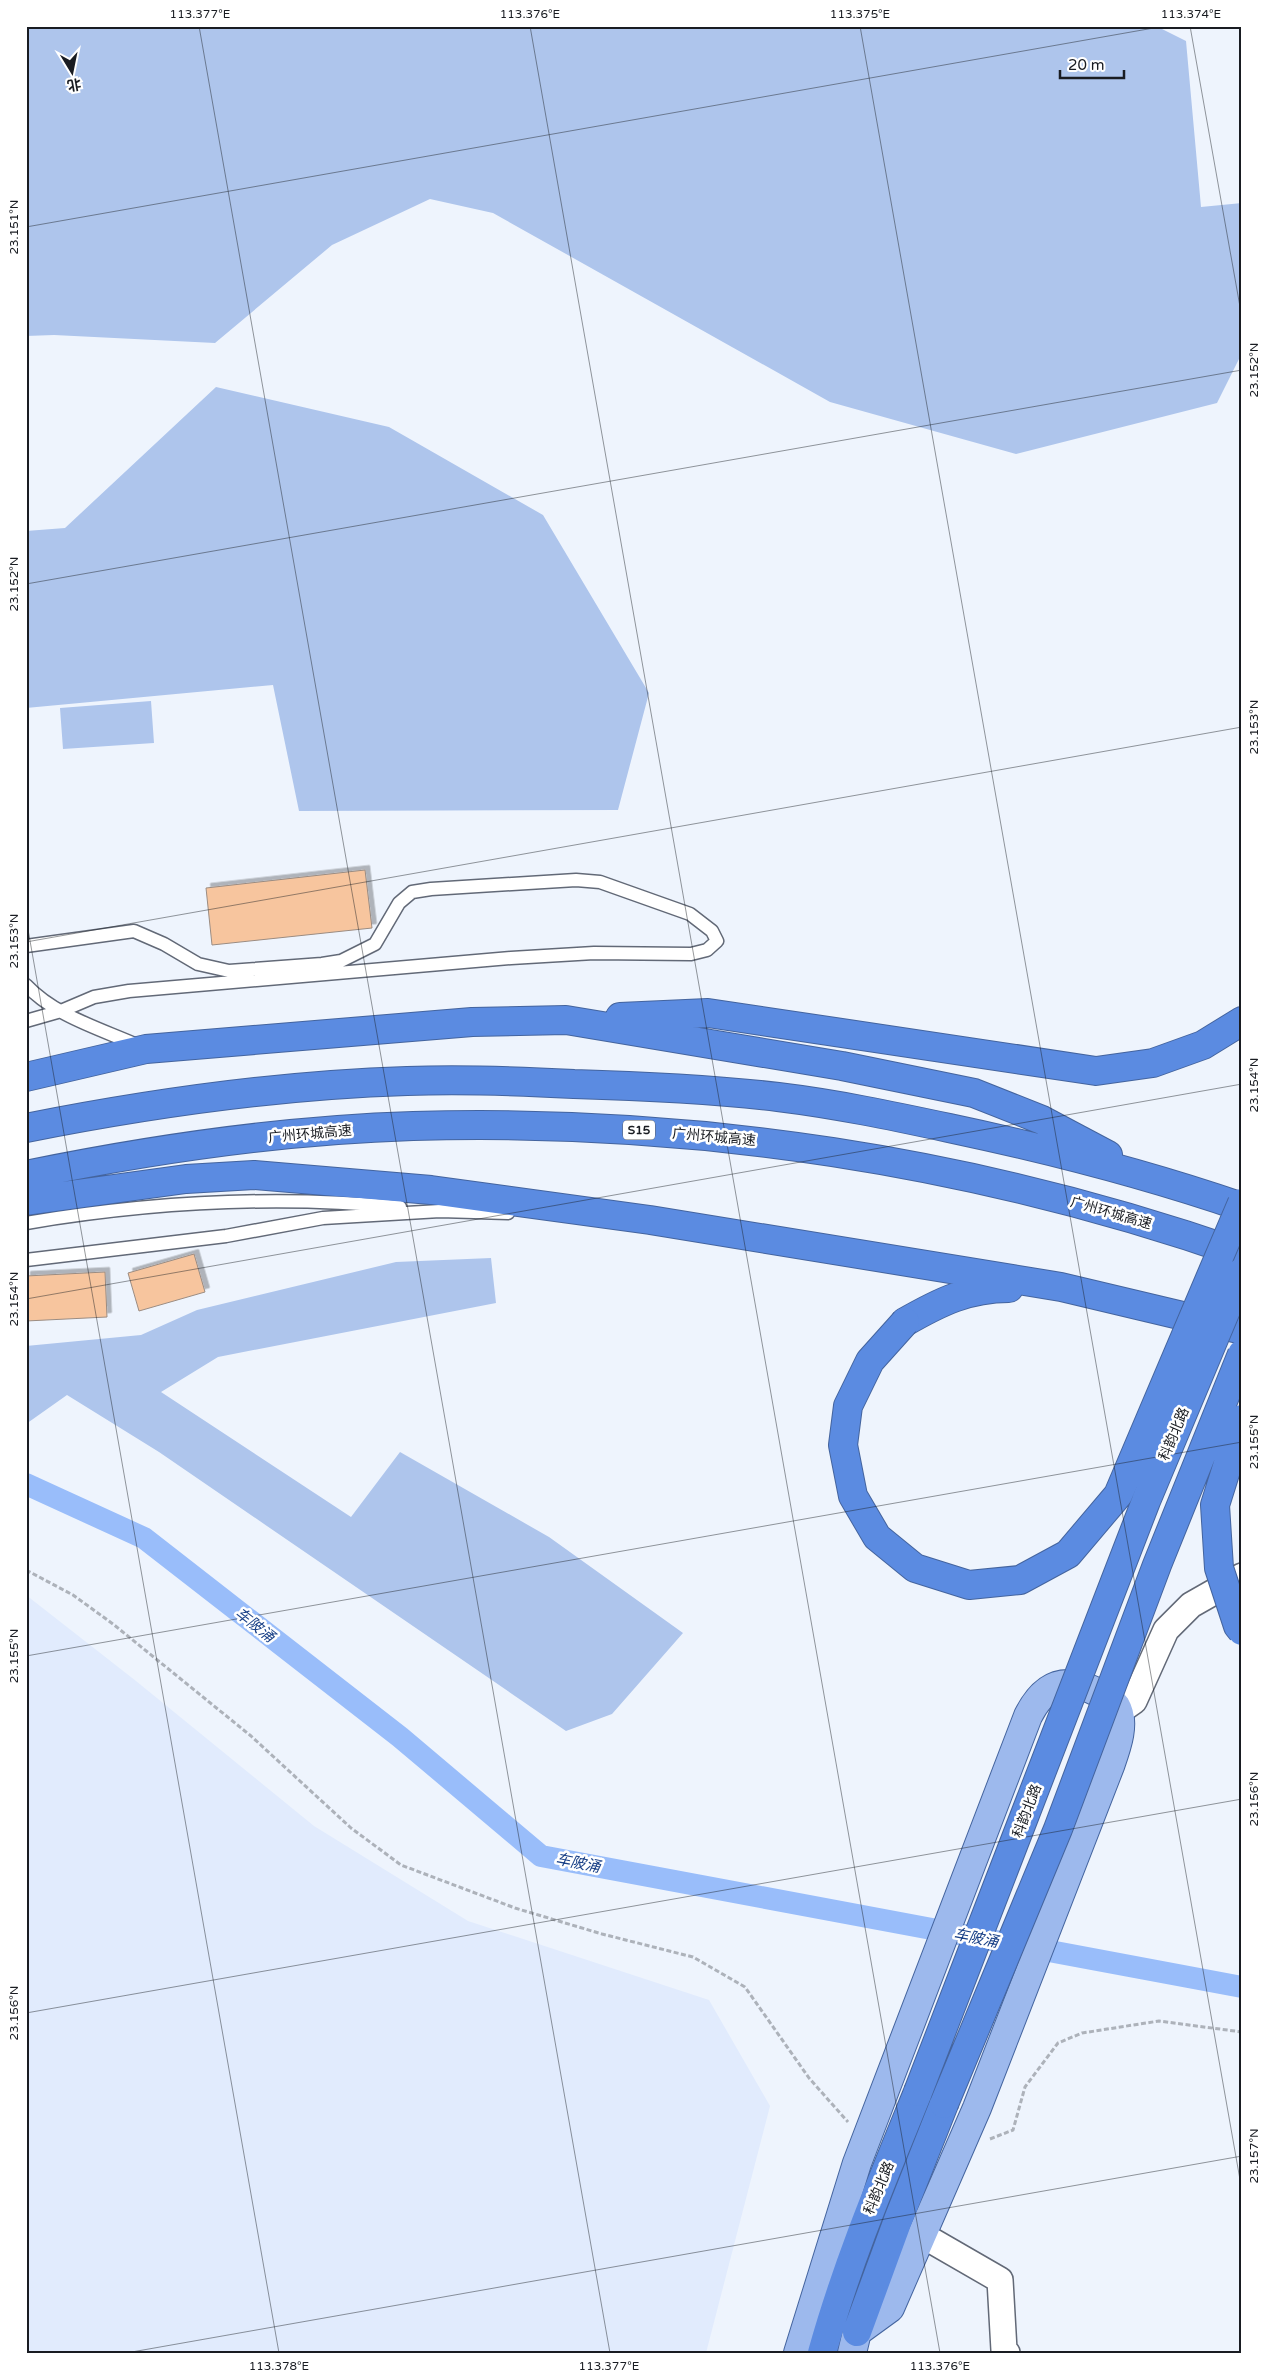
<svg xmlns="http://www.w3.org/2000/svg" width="1268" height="2379" font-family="'Varela Round','Noto Sans SC',sans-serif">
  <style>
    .built { fill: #e1ebfd }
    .green { fill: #aec5ec }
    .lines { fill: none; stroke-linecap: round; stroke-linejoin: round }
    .canal { stroke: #99bdfa; stroke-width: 22 }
    .building { fill: #f7c59e; stroke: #9b8c82; filter: url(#shadow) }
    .lane-casing { stroke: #626977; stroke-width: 15 }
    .street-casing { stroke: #626977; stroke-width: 28 }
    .primary-casing { stroke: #44649e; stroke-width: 30 }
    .highway-casing { stroke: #44649e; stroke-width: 30 }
    .path { stroke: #adb2ba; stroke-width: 3; stroke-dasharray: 5 2.5; stroke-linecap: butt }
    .lane { stroke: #fff; stroke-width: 12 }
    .street { stroke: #fff; stroke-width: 25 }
    .primary { stroke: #9db9ed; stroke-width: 28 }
    .highway { stroke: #5b8be1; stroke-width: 28 }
    .highway-bridge-casing { stroke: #44649e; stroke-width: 30; stroke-linecap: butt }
    .highway-bridge { stroke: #5b8be1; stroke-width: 28 }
    .ticks { fill: none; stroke: #191c22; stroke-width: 1; stroke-opacity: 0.45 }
    .labels { text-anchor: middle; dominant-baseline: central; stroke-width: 5; stroke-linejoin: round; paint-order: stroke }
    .shield { fill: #fff; stroke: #5e6064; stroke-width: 1 }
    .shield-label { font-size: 12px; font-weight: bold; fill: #191c22 }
    .street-label { font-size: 14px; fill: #191c22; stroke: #fff }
    .water-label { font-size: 15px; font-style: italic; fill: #1b4288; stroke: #fff }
    .neatline { fill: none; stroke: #191c22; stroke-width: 2 }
    .ticks-label { font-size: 12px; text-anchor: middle; fill: #191c22 }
  </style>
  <defs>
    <filter id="shadow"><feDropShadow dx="4.5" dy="-4.5" stdDeviation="0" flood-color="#0004"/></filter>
  </defs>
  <rect width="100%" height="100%" fill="#eef4fd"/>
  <path class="built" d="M26,1595l110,86 178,145 154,95 241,79 61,106 -64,247h-680z"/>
  <path class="green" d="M26,26h1130l30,15 15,166 41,-4v150l-25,50 -201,51 -186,-52 -337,-189 -63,-14 -98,46 -117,98 -161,-8 -28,1z
    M216,387l173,40 154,88 106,178 -31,117 -319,1 -26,-126 -247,23v-177l39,-3z
    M151,701l3,42 -91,6 -3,-41z
    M491,1258l5,45 -278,54 -57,35 190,125 49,-65 149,85 134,96 -71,81 -46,17 -407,-279 -92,-57 -41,29v-78l115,-11 56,-25 199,-48z"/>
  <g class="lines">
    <path class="canal" d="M26,1484l118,54 256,199 141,119 701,131"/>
  </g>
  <path class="building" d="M365,870l7,58 -160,17 -6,-57z
    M194,1254l11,38 -66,19 -11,-38z
    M105,1272l2,45 -81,4v-45z"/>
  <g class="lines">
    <defs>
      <path id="lane" d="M26,946l108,-15 30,13 34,20 31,7 93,-7 19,-3 34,-17 24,-41 13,-11 19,-3 145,-9 24,2 90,32 22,17 5,10 -10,9 -16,4 -97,-1 -83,5 -382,33 -35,6 -33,14 -35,10
        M26,985c29,31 75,44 113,61
        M26,1223c124,-21 248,-28 374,-16
        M26,1260l200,-24 97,-18 117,-7 68,2"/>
      <path id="street" d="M1117,1713l17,-12 32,-71 25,-25 51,-29
        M922,2235l78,45 4,70 3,3"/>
      <path id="primary" d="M798,2353l59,-190 171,-447c16,-32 37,-40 69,-24 6,3 15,8 19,14 10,17 0,43 -6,60l-133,342 -87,200 -33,24 -5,21"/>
      <path id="highway" d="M620,1017l88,-4 388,58 57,-8 50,-18 39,-24
        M26,1077l120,-28 326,-27 94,-2 276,46 132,27 68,27 66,35
        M26,1128c126,-25 253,-43 381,-47 56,-2 112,0 167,3 68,2 137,5 204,13 58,7 115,19 171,31 99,21 197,46 293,79
        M26,1175c127,-26 258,-45 387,-49 281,-8 563,35 829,128
        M26,1201l160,-22 68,-4 177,15 219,30 411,67 181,43
        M905,1322c35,-20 63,-34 104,-34
        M857,2332l41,-112 46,-116
        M822,2353c25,-90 61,-175 96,-261"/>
    </defs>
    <use href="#lane" class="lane-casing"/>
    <use href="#street" class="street-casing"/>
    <use href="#primary" class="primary-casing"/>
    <use href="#highway" class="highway-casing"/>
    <path class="path" d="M26,1570l47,25 40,29 138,112 100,92 50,37 114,43 87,26 91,23 52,30 64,91 39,44
      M990,2139l23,-9 12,-43 33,-44 24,-10 77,-12 83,11"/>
    <use href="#lane" class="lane"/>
    <use href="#street" class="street"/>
    <use href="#primary" class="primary"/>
    <use href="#highway" class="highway"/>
    <defs>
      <path id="highway-bridge" d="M905,1322l-35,39 -22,45 -5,39 10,51 24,41 38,31 54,17 51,-5 48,-26 50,-59 124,-292
        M1242,1419l-27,86 4,63 19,58 4,5
        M918,2092l228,-591 96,-229
        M944,2104l114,-275 99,-264 85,-211"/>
    </defs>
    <use href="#highway-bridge" class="highway-bridge-casing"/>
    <use href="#highway-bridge" class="highway-bridge"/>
  </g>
  <path class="ticks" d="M199,26l411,2327M530,26l410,2327M860,26l382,2165M1190,26l52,292M26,227l1139,-201M26,584l1216,-214M26,918l253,1435M26,942l1216,-215M26,1299l1216,-215M26,1656l1216,-214M26,2013l1216,-214M126,2353l1116,-197"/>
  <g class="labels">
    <rect class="shield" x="623" y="1120.5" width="32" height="19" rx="4"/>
    <g class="shield-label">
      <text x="639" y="1130">S15</text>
    </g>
    <g class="street-label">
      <text transform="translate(310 1134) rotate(-5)">广州环城高速</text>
      <text transform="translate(714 1137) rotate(5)">广州环城高速</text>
      <text transform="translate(1111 1213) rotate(16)">广州环城高速</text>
      <text transform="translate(1174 1434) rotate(-67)">科韵北路</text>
      <text transform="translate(1027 1811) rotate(-69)">科韵北路</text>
      <text transform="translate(879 2188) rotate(-67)">科韵北路</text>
    </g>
    <g class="water-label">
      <text transform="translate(255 1625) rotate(38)">车陂涌</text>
      <text transform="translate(578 1863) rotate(11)">车陂涌</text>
      <text transform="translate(976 1938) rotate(11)">车陂涌</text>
    </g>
  </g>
  <rect width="1268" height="2379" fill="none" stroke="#ffffff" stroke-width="55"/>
  <g transform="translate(72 72) rotate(170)" stroke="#ffffff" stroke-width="4" paint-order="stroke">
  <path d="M0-4L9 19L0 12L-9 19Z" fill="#191c22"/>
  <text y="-8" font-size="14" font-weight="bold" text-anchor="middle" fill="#191c22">北</text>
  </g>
  <path d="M1060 70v8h64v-8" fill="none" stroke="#191c22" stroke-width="2.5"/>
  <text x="1068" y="70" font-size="15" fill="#191c22" stroke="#ffffff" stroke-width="4" paint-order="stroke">20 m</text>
  <rect x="28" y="28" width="1212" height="2324" class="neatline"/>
  <g class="ticks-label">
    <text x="200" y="18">113.377°E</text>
    <text x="530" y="18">113.376°E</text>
    <text x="860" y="18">113.375°E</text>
    <text x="1191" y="18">113.374°E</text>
    <text transform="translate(14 227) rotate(-90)" y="4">23.151°N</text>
    <text transform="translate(1254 370) rotate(-90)" y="4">23.152°N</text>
    <text transform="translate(14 584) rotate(-90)" y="4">23.152°N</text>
    <text transform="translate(1254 727) rotate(-90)" y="4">23.153°N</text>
    <text transform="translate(14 941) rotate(-90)" y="4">23.153°N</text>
    <text transform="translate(1254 1085) rotate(-90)" y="4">23.154°N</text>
    <text transform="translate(14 1299) rotate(-90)" y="4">23.154°N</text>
    <text transform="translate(1254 1442) rotate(-90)" y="4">23.155°N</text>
    <text transform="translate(14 1656) rotate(-90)" y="4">23.155°N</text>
    <text transform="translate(1254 1799) rotate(-90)" y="4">23.156°N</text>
    <text transform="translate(14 2013) rotate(-90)" y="4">23.156°N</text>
    <text transform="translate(1254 2156) rotate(-90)" y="4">23.157°N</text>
    <text x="279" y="2370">113.378°E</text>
    <text x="609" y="2370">113.377°E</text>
    <text x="940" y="2370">113.376°E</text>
  </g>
</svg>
